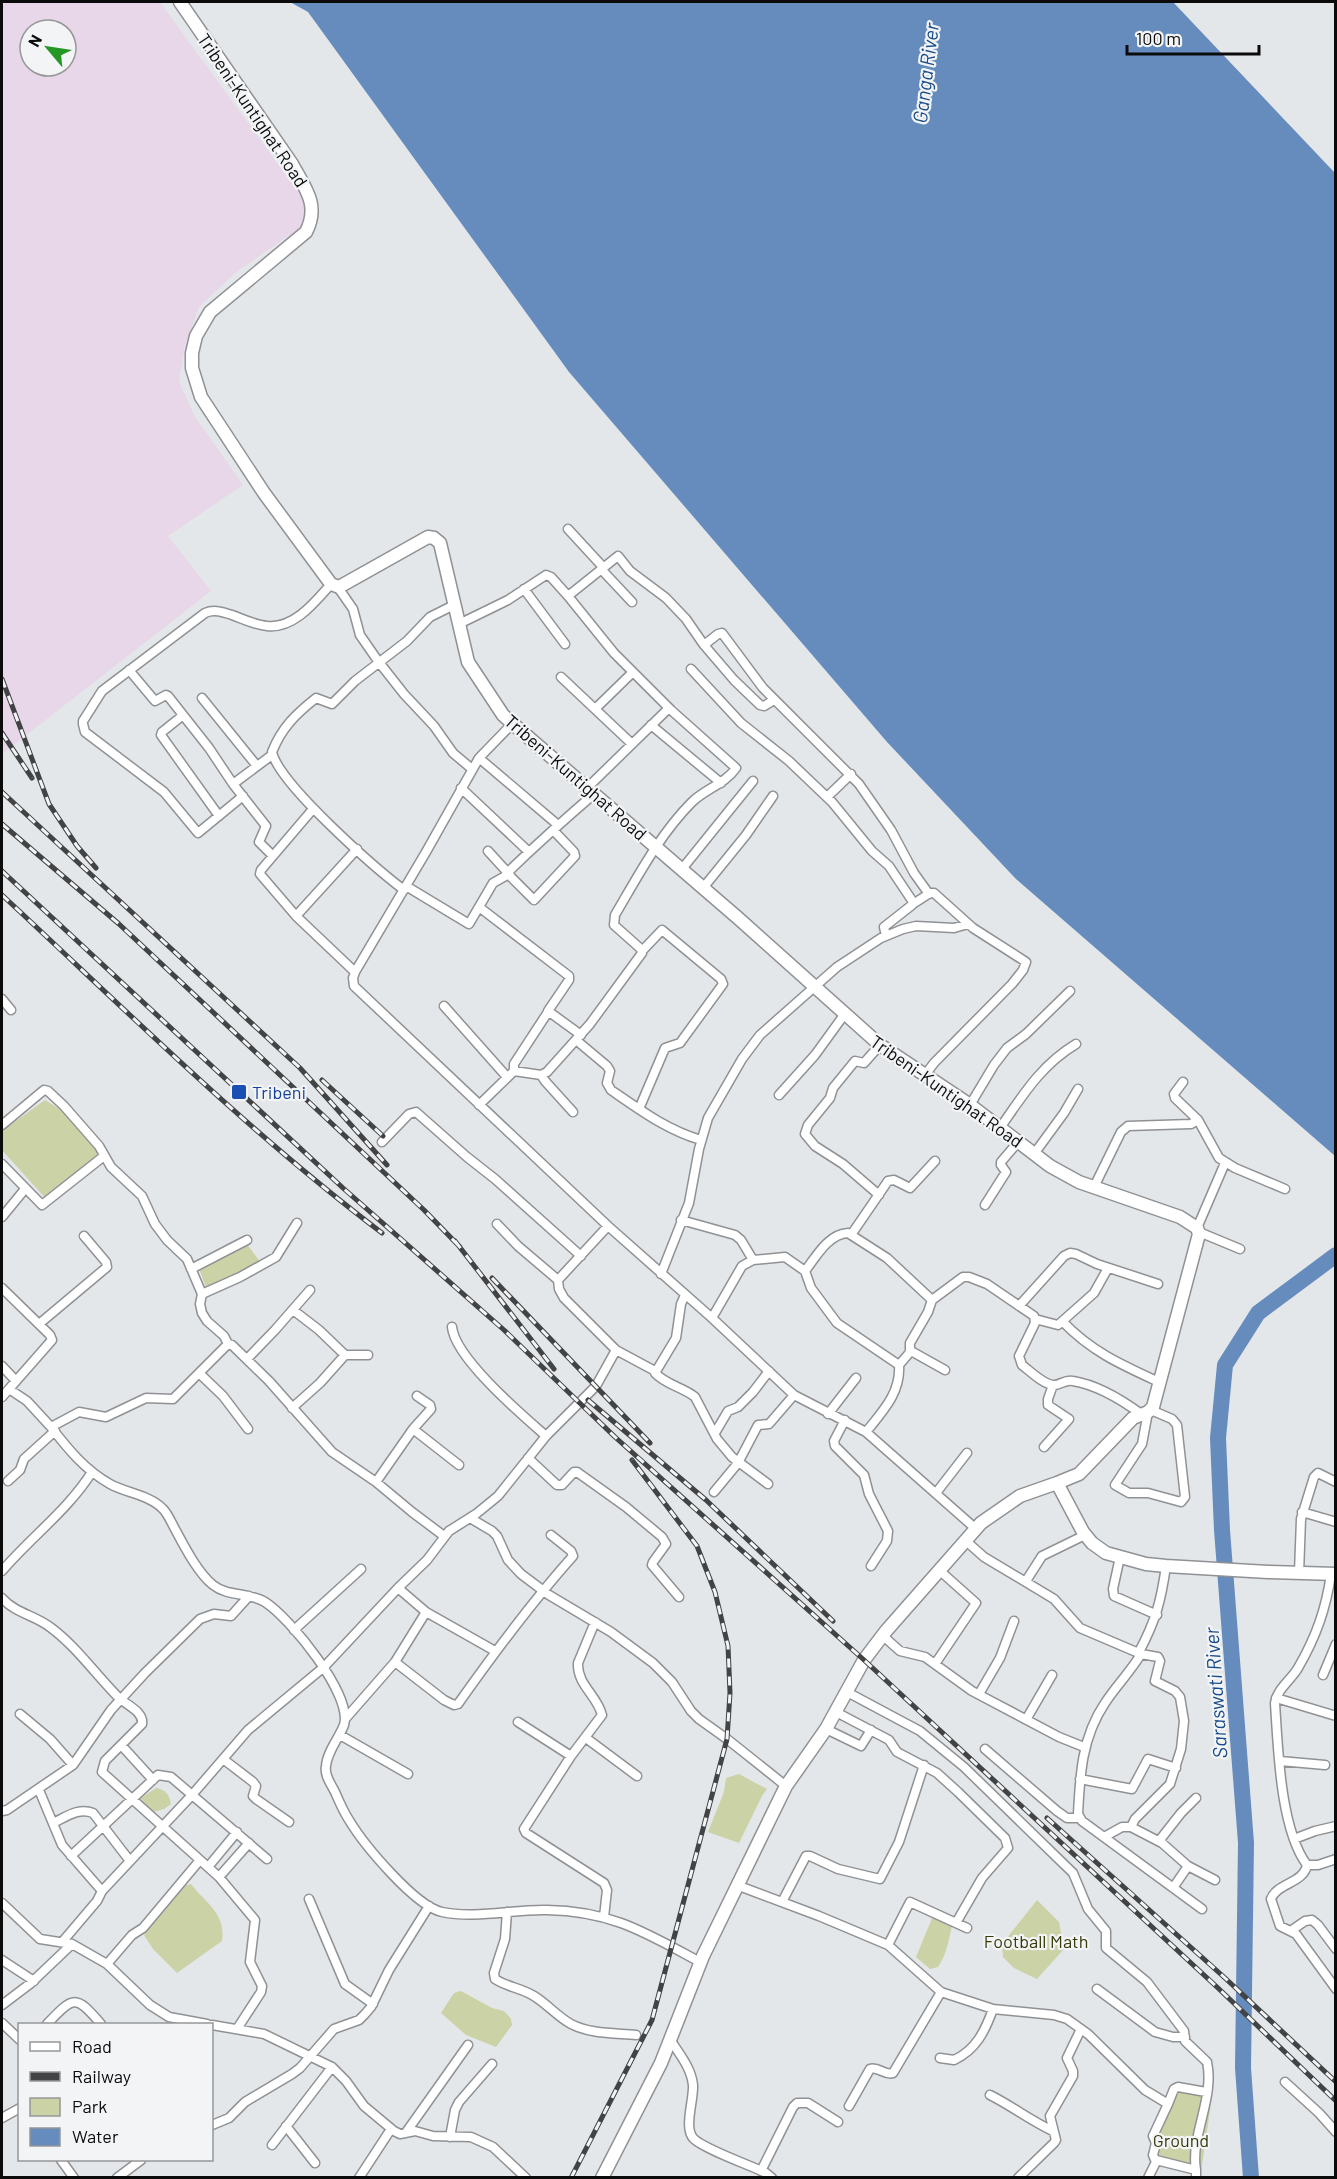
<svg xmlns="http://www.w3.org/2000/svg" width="1337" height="2179" font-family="Barlow,sans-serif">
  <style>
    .industrial { fill: #e7d7e9; fill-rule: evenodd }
    .green { fill: #cad2a6 }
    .water { fill: #668cbe }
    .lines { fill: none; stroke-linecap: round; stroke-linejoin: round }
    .river { stroke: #668cbe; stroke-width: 16 }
    .minor-casing { stroke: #8f9194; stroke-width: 11 }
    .secondary-casing { stroke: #8f9194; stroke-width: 15 }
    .minor { stroke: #fff; stroke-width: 8 }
    .secondary { stroke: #fff; stroke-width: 12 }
    .rail-casing { stroke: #424344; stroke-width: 5 }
    .rail { stroke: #f2f4f6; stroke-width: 3; stroke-dasharray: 9; stroke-linecap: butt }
    .transit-dot { fill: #1a4fb4; stroke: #f2f4f6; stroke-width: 2 }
    .labels { text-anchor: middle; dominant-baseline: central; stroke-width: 4.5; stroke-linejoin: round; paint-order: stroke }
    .street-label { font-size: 18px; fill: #0b0b0c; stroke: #f2f4f6 }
    .transit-label { font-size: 18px; fill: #164399; stroke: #f2f4f6; text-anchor: start }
    .park-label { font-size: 18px; fill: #363b08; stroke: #f2f4f6 }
    .water-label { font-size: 20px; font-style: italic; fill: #174b89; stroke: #f2f4f6 }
  </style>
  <rect width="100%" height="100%" fill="#e4e7e9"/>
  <path class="industrial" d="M2,2h158l149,205 -9,21 -65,45 -36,34 -14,38 -6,36 15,34 49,70 -75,51 43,55 -209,163zM30,30h36v36h-36z"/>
  <path class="green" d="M45,1100c22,13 50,33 56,59l-55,40 -44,-49v-19z
    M243,1239l18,24 -54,27 -9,-24z
    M739,1774l28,15 -5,7 -23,47 -31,-11 16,-40 2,-14z
    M156,1788c10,2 13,6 15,16l-7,5 -10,3 -8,-5 -5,-9z
    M191,1884c15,20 35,29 31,57l-45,32 -24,-24 -9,-14 39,-49z
    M1037,1900l22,22 5,27 -27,30 -23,-11 -11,-11 -1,-13z
    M933,1916l20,7c-5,17 -5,29 -15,44l-8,2 -14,-12z
    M461,1991l31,17 12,3 7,8 1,6 -16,22 -30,-12 -25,-22 13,-20z
    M1176,2089l36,8 -11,75 -52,-16z"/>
  <path class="water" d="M290,2h883l162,171v983l-319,-277 -129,-137 -318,-370 -261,-360z"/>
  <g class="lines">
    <path class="river" d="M1251,2178l-8,-110 3,-225 -24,-313 -4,-92 7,-73 33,-52 78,-58"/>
    <defs>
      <path id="minor" d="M568,529l35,38
        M601,569l31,33
        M337,586l16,23 7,26 18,26 26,33 30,32 19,27 19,16
        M524,589l41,55
        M459,624l49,-24 38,-25 5,2 17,19 50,-40 12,15 36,27 20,21 18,26 30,35 26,25 4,1 10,-6
        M704,645l14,-11 4,-1 41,55 96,96 32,46 23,43 15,21
        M691,669l50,54 48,38 43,41 40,49 17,15 24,36 -1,3 -28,22 2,9
        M129,670l26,31 11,-6 2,1 41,52 24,36 33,42 -7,16 14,14
        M561,677l71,67
        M202,698l55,68
        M595,709l38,-37
        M182,716l-20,16 -1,3 58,81
        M513,723l-34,35 -53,94 -71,120 -2,6 1,8 254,240 104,92 82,77 72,37 110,97
        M651,725l70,58
        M479,758l79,67
        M233,784l39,-29
        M461,788l68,64
        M587,788l82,-80
        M243,796l-45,37 -34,-41 -79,-60 -2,-8v-3l19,-30 103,-78c9,-4 18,-1 27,2 11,4 23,10 35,11 27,3 48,-24 64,-42
        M827,797l24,-23
        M313,809l-52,61 -1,4 36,42 59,56
        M553,830l21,22 1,4 -41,44 -24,-24 -1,-5c28,-27 56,-52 85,-77
        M682,869l71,-88
        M406,886l63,38 24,-41 16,-9 -21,-23
        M703,888l43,-53 27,-39
        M404,890c-29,-22 -125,-106 -132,-138 10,-25 24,-38 44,-54l16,6 23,-23 52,-40 23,-24 24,-12
        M913,904l17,-11h4l39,35 53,34 -3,8 -11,14 -78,79 -9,12
        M479,907l90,69v4l-21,31 33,24
        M296,916l61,-67
        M2,999l9,11
        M444,1006l63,71
        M576,1040l31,26 3,5 -3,12 4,7c29,20 56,40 90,50
        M514,1071v-7l34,-52
        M541,1075l4,6 28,31
        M1183,1082l-9,12 1,4 23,22 21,38 16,10 50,21
        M779,1095l36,-40 29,-40
        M479,1105l35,-34 27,4 6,-3 43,-48 52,-71 -1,-4 -27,-24 1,-10c23,-39 45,-81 77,-113 13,-13 33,-18 44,-34l-65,-58 -57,-57 -46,-57
        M970,1105l24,-40 13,-17 19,-14 44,-43
        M639,1109l26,-61 15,-5 43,-59 -2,-5 -59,-49 -20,21
        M2,1125l42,-35 4,1 16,15 35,40 12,21 31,29 13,28 12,16 20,19 15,35 -2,10 2,9 5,8 17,15 4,8
        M1000,1128c23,-33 41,-63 76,-84
        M382,1142l27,-28 7,-2 51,45 28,22 86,77
        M1034,1154l30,-41 14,-24
        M2,1164l40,41 62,-49
        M1094,1187l27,-55 7,-6 63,-2 7,-4
        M879,1195l-36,-31 -28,-18 -10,-12 3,-9 22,-27 3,-10 22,-27 9,2 16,-18
        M985,1205l21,-33 -5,-7v-3l17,-20
        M2,1217l23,-28
        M681,1220l54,15 6,5 12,20
        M497,1224l21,22 40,34 50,-54
        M1197,1228l28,-65
        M1199,1232l41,17
        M851,1235l37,-54 6,-1 16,8 25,-27
        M191,1269l56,-29
        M805,1271c11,-14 23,-37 43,-38l39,25 45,42
        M661,1274l28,-71 10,-54 9,-31 34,-59 18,-24 77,-68 44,-29 22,-9 13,-3 38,2 14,-4
        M558,1280l1,9 5,9 52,52 39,21
        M2,1288l48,47 2,5 -43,49
        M202,1294l38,-17 36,-20 21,-34
        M685,1295l-4,9 -5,34 -21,35c11,12 28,14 40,24l22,42 15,18 36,27
        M1019,1306l45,-50 6,-3 6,1 21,10 61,20
        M293,1310l26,20 26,25
        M712,1318l30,-52 11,-6 32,-3 20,14 6,17 26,35 62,42c2,28 -17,47 -33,67
        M1035,1319l23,6 36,-32 14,-25
        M1063,1322c29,30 59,43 96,60
        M39,1324l68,-57 -1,-5 -22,-26
        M452,1327c3,31 70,88 94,109
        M910,1351v-8l18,-31 4,-12 31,-23h6l18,7 47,32 1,7 -16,33 3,9c8,6 22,20 32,20 7,0 11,-6 19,-4 24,4 49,19 68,33
        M247,1359l28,-29 35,-40
        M899,1365l12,-14 34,19
        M2,1366l14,15
        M199,1373l24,23 25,33
        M2,1397l7,-8 18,12 24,26 28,-15 27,5 40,-19 27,1 55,-55 4,1 37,36 63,71 44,30 36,30 32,24
        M292,1408l28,-25 25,-28h23
        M1148,1412l-6,32 -27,41 14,8h19l33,9 4,-5 -8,-72 -5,-6 -21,-9
        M828,1414l28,-36
        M845,1420l-11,21 1,5 29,29 5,19 19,37 -1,10 -16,25
        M51,1427c17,22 34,43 59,57 16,9 40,11 53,25 5,5 8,13 12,20 9,17 23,44 38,56 15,12 36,7 52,17 25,16 88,93 79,123 -5,13 -17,27 -18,41 -2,9 5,18 9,26 4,9 8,19 14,28 15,25 66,86 93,92 34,7 71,-3 105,-2 65,1 99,23 153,52
        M413,1429l46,36
        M715,1433l13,-22 10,-4 15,-15 16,-21
        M1044,1447l25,-28 -21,-14v-6l5,-14
        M528,1458l29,27h5l12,-13h3l49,35 36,30 4,7 -13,18 -1,3 27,32
        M8,1481l12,-11 4,-11 31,-28
        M376,1482l37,-53 18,-20 -1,-4 -13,-9
        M714,1492l24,-29 20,-38 11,-1 25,-29
        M936,1493l31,-40
        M1302,1512l34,10
        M470,1518l22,13 5,5 11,24 13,14 28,21 62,37 42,31 19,19 19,29 8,8 28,20 59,47
        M966,1541l18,16 70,42 26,29 61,26c-10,17 -25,32 -36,49 -23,34 -25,71 -27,111l4,7 120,88
        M1120,1557l-7,32 1,7 43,19
        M2,1571c29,-34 65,-60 90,-99
        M1299,1573l2,-54 13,-42 4,-4 18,9
        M1331,1574c-5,35 -15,63 -33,94 -7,12 -21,21 -23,35 3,44 5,126 32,162h11l18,-6
        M1026,1581l16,-25 43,-21
        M398,1588l28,24 69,39
        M2,1598c13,15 32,17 48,29 26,19 46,48 69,71 8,7 25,14 23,26l-37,37 -3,11 117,105 36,43 -5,42 12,24 -1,6 -24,37
        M426,1612l-31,50 49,38 10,5 4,-1c36,-51 73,-101 115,-148l-2,-5 -20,-16
        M595,1622l-17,41c-1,22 19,32 24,52l-31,41 -47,73 2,4 78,50 3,7 -3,27
        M294,1630l67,-61
        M882,1635l18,16 25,6 47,34 87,46 25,10
        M1139,1652c17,-32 22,-51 27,-86
        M935,1664l41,-61 -37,-33
        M1323,1675l13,-31
        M847,1692l73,39 44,36 109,106 15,36 18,22v17l41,34 37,49 1,10 22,21c8,36 -17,74 -11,108
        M979,1694l21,-36 14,-37
        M1276,1698l60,18
        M836,1712l53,28 8,12 40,21 21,19 47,46 3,10 -26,30 -26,45
        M20,1714l30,25 23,26
        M346,1718l49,-56
        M1027,1718l25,-43
        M518,1722l53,34
        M826,1729l35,17 10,-16
        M340,1735l68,39
        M586,1738l51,38
        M122,1746l31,34
        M985,1749l72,62 10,7h12
        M223,1759l30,23 3,4 -3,10 3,3 33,23
        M1280,1761l45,4
        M1080,1779l52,10 16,-30 28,9
        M39,1790l23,55 40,46 -5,10 -34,40
        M2,1811l5,-1 66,-45 38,-55 34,-37 55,-54 14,-5 17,2 18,-20
        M53,1823c13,-6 26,-16 40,-10l37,48
        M1131,1827l4,-8 35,-35 11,-35 3,-28 -4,-24 -5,-6 -20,-10 5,-20 -2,-4 -17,-3
        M1104,1837l18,-10h9l31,16 26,23 27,14
        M1294,1839l21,-8 21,-5
        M1159,1841l22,-28 15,-15
        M71,1856l87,-81 13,2 96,82
        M1307,1865c-3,18 -30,18 -36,34l9,27 16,8 40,55
        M208,1867l29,-35
        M219,1877l30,-34
        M739,1886l80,30 69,29 53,47 52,17 61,6 13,4 21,15 57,56 23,14 -15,32 3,7 -3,12 3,7 -8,16
        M1173,1888l15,-22
        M102,1891l90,-96 56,-65 76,-63 74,-79 29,-28 22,-29 27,-17 22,-18 48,-60 50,-50 20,-36
        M309,1899l36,85 28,20
        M782,1902l24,-46h4l28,13 42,10 19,-37 25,-77
        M2,1903l38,36 32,5 35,20 43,41 19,12 38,7
        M507,1912l-2,27 -11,34 1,6c12,8 26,9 39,17 13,8 24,21 37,28 19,10 45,9 65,11
        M1292,1930l13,-9 7,-1 6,5 18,24
        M888,1945l22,-43 57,26
        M2,1960l32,21
        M107,1964l25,-29 11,-7 57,-68
        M1097,1989l58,43 18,5h12
        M2,2005l29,-22 41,-39
        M2,2023l18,17
        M47,2024c27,-28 28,-30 54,0
        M212,2025l52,9 68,33 14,14 18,25 30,25 6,3 15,-3 18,5 38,1 22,10 33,31
        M670,2039c9,15 21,28 23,46 1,15 -10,44 1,54 12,11 56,26 72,34l6,5
        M940,2058l14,2c22,-10 31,-29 39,-51
        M1285,2082l34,31 17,19
        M990,2095c22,11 41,26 63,36
        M1168,2104l6,-15 4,-2 28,5
        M849,2106l21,-37c8,-3 15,7 23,4l48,-81
        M2,2118l18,-10
        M212,2125l17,-7 16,-16 47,-28 8,-6 34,-39 25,-9 6,-6 6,-7 18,-37 40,-64
        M286,2126l29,37
        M407,2131l61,-86
        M450,2137l5,-27 4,-8 33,-38
        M272,2145l60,-78
        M61,2160l13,18
        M1156,2160l40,10v8
        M761,2171l32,-64 4,-4h11l30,19
        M117,2178l24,-18
        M359,2178l32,-49
        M1018,2178l36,-35 2,-3 -6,-24 23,-40v-5l-6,-13 14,-29"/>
      <path id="secondary" d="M180,2l112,162c13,24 28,41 14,68l-96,80 -14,24 -4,17v15l9,29 63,96 67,91 8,3 89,-50 6,1 6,5 28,119 35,53 25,22 210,181 142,127 90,60 80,61 29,16 101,35 17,11 2,6 -46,173 -5,5 -15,6 -54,56 -22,9
        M602,2178l59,-115 42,-107 83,-170 40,-57 38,-69 22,-29 95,-108 39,-27 37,-13 26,49 9,11 14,10 40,11 20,2 102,6 68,2"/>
    </defs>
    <use href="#minor" class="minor-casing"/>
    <use href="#secondary" class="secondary-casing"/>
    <use href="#minor" class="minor"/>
    <use href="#secondary" class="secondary"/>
    <defs>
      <path id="rail" d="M2,679l47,125 28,42 19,22
        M2,733l30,45
        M2,792l298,276 87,97
        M2,824l117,100 305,286 36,37
        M2,871l341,317 161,142 111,107 249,223 354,328 118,113
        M2,895c124,115 245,236 380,338
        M322,1080l61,56
        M455,1241l99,128
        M492,1278l158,165
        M588,1400l118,100 127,121
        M1047,1818l178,160 111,104
        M571,2178l81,-158 75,-281 3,-46 -2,-47 -13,-54 -18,-46 -65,-86"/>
    </defs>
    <use href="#rail" class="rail-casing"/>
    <use href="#rail" class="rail"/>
  </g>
  <rect class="transit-dot" x="231" y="1084" width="16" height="16" rx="3"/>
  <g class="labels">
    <g class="street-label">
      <text transform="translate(253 110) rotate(56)">Tribeni-Kuntighat Road</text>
      <text transform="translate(576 777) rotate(41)">Tribeni-Kuntighat Road</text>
      <text transform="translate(947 1091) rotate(35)">Tribeni-Kuntighat Road</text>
    </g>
    <g class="transit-label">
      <text x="252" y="1092">Tribeni</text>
    </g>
    <g class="park-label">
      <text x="1036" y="1941">Football Math</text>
      <text x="1181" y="2140">Ground</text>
    </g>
    <g class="water-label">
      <text transform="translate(925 73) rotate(-83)">Ganga River</text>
      <text transform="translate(1215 1693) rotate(-94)">Saraswati River</text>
    </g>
  </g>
  <rect width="1337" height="2179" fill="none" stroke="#0b0b0c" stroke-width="6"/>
  <rect x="18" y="2023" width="195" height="138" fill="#f2f4f6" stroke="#969798" stroke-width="1.5"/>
  <rect x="30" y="2042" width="30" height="9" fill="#ffffff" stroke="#969798" stroke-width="1.5"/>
  <text x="72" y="2053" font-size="18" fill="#0b0b0c">Road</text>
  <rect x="30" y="2072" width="30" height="9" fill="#424344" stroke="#969798" stroke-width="1.5"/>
  <text x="72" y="2083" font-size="18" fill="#0b0b0c">Railway</text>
  <rect x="30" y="2098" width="30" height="18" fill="#cad2a6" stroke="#969798" stroke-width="1.5"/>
  <text x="72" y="2113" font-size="18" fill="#0b0b0c">Park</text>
  <rect x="30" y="2128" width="30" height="18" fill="#668cbe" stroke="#969798" stroke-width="1.5"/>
  <text x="72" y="2143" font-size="18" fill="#0b0b0c">Water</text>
  <g transform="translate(48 48) rotate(299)"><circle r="28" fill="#f2f4f6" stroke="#969798" stroke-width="1.5"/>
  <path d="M0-4.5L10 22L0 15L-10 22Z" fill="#259724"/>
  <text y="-9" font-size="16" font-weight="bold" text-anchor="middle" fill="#0b0b0c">N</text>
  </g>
  <path d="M1127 45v9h132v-9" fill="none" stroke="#0b0b0c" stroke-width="3"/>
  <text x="1136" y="45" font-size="18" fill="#0b0b0c" stroke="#f2f4f6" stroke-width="4.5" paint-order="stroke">100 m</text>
</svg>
